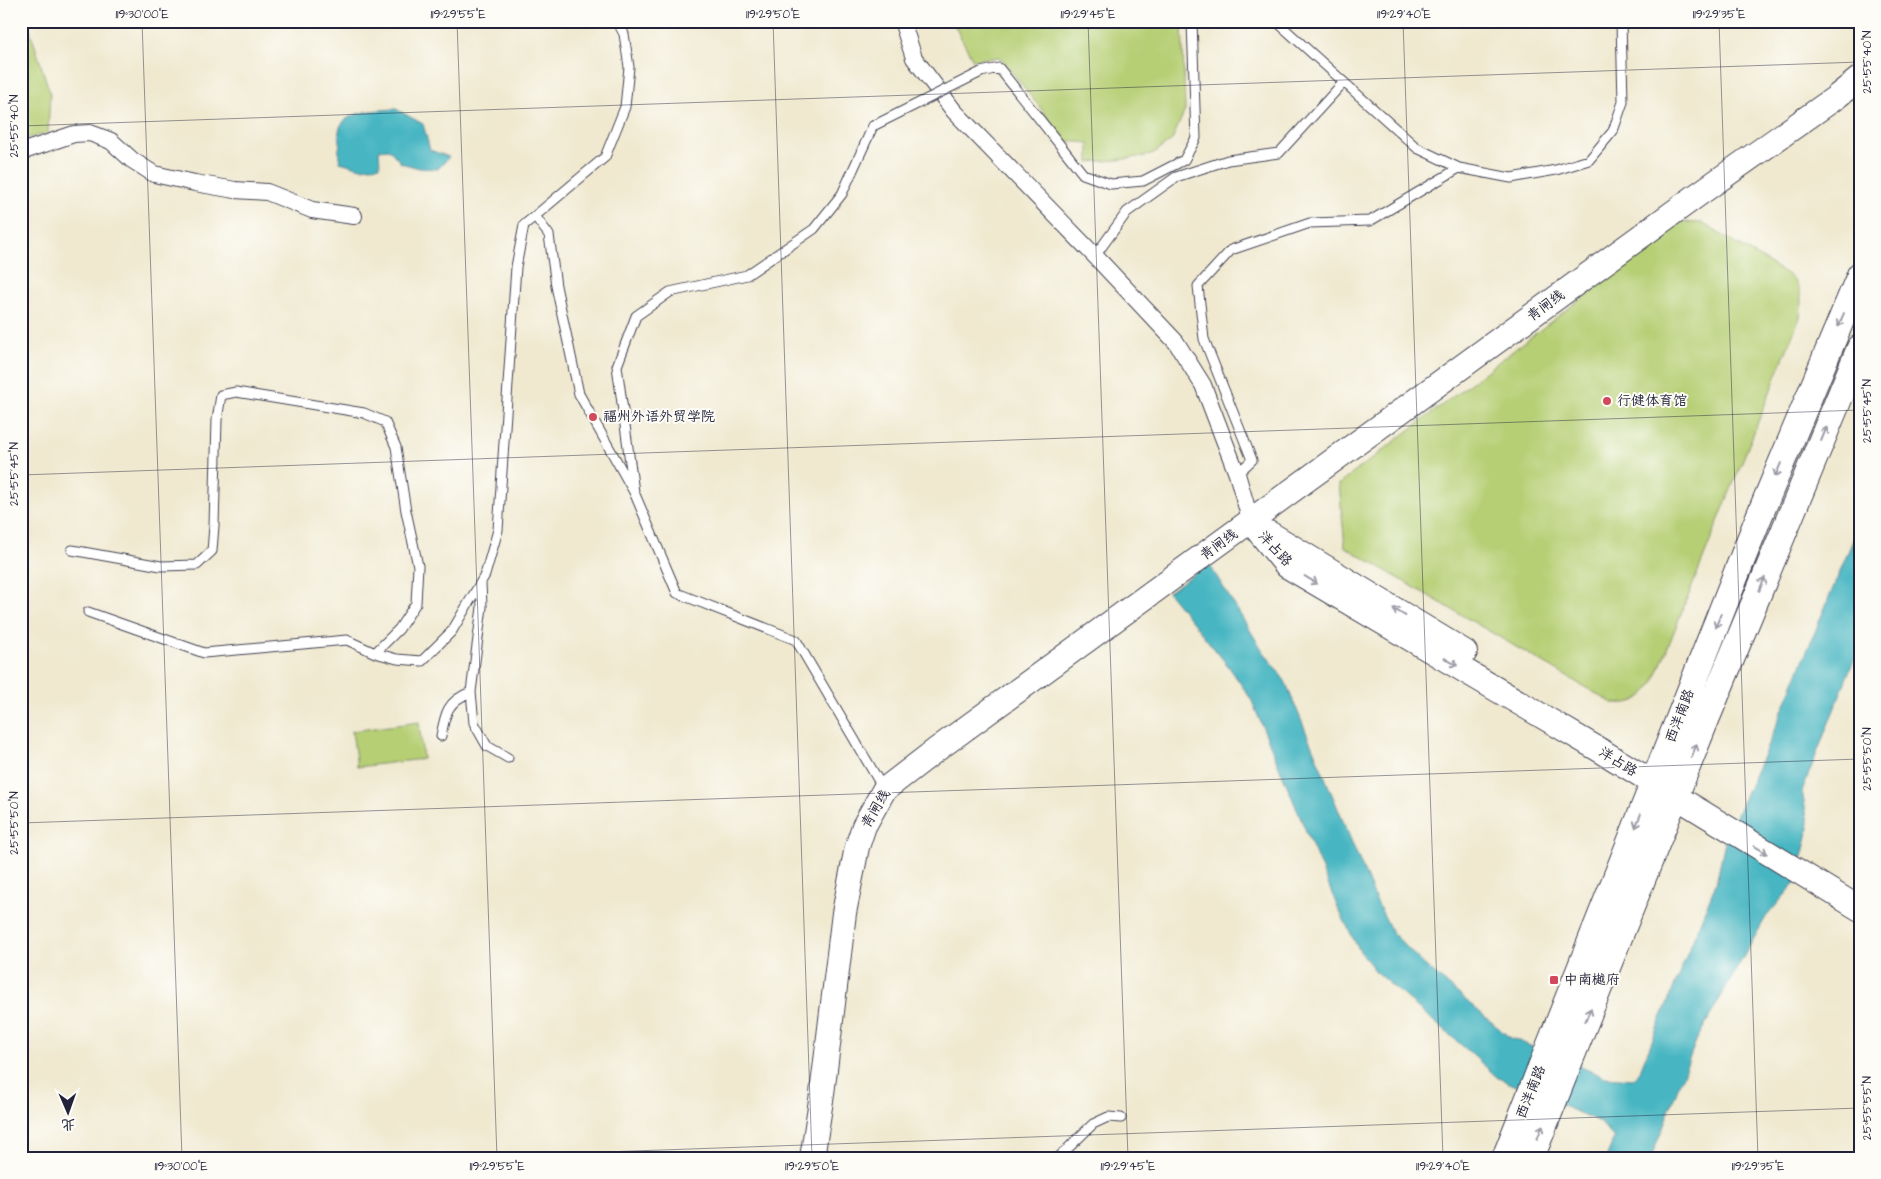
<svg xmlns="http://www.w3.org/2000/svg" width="1881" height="1179" font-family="'Architects Daughter','LXGW WenKai TC',sans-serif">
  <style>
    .green { fill: #b6cf74; stroke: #6c7858 }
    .water { fill: #47b6c2; stroke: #346c7e }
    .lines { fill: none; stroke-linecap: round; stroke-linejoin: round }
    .service-casing { stroke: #414051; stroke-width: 11 }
    .minor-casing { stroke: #414051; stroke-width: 18 }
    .secondary-casing { stroke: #414051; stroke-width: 26 }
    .primary-casing { stroke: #414051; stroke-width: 28 }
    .service { stroke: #fff; stroke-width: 9 }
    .minor { stroke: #fff; stroke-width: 16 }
    .secondary { stroke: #fff; stroke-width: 24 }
    .primary { stroke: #fff; stroke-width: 26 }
    .service-bridge-casing { stroke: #414051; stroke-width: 11; stroke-linecap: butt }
    .service-bridge { stroke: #fff; stroke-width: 9 }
    .oneway { stroke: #9c9ca7 }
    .ticks { fill: none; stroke: #22223b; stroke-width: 1; stroke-opacity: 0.45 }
    .poi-dot { fill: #d1495b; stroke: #fdfcf7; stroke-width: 2 }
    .labels { text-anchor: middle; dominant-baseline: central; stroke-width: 4; stroke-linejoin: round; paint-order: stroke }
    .street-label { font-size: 14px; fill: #22223b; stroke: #fdfcf7 }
    .poi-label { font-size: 14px; fill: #22223b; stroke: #fdfcf7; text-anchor: start }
    .neatline { fill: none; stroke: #22223b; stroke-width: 2 }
    .ticks-label { font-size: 12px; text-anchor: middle; fill: #22223b }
  </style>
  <rect width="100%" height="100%" fill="#fdfcf7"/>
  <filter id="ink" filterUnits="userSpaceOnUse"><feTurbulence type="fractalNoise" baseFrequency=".02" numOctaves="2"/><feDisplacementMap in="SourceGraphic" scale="10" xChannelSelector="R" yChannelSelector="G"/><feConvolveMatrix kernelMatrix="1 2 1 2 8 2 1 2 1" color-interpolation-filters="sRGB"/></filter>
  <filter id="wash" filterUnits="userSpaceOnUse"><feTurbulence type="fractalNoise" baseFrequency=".0096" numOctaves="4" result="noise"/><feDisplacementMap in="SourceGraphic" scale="20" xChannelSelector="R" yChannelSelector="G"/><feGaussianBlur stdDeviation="1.12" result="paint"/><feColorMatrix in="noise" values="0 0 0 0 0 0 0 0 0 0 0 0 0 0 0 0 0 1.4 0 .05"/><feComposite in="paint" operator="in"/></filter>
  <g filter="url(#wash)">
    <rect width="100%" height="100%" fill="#f0e9d0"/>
    <path class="green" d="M21,21h6l23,72 -2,40 -27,7z
      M952,21h230l3,89 -13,30 -21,15 -33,5 -29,2v-19l-23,-2 -66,-84 -27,3z
      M1681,222l21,1 88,53c12,13 12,24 10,41l-147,367c-14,18 -19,20 -41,19l-267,-156 -6,-63z
      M419,722l4,37 -66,8 -5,-36z"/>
    <path class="water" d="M396,109l27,15 7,26 19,7 -11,12 -19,-1 -18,-5 -12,-14 -10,1 1,16 -19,2 -21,-6c-3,-12 0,-13 0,-23 0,-2 -2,-5 -1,-8 3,-21 41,-21 57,-22z
      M1860,523v121l-58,147 7,37 -13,54 -30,35 -70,124 -45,117h-45l8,-20 -14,-16 -102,-44 -32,-29 -89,-76 -18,-23 -21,-42 -87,-209 -22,-32 -61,-75 41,-28 52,84 24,33 90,217 17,34 29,30 88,75 96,40 28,2 8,-11 75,-185 9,-42 43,-96z"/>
  </g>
  <g filter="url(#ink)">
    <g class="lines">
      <defs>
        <path id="service" d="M1276,21l141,127 42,20 52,10 45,-8 33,-10 24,-29 10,-29 -2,-81
          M981,72l18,-4 84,106 28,10 32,-3 41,-21 12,-22 -4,-117
          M873,126l-31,68 -28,35 -67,46 -77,17 -34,24 -19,50 17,126 43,101 119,47 88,150
          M535,216l70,-59 20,-50 4,-40 -5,-33 -7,-13
          M1095,256l32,-44 49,-35 52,-17 51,-7 64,-70
          M1237,474l15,-14 -48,-121 -6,-53 33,-36 79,-27 60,-2 89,-53
          M72,550l89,16 36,-1 15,-14 2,-25 3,-106 4,-25 15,-3 128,21 21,9 11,25 10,64 12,55 -2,37 -17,26 -24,24
          M481,582l1,25 -11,85 3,31 13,23 21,12
          M88,612l116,41 143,-13 28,13 22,6 25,2 30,-30 33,-56 13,-45 18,-263 8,-42 11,-9 14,19 7,51 23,108 55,98
          M441,736c4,-22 6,-35 30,-44
          M1058,1158l35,-34 15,-7 13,1"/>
        <path id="minor" d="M902,21l12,37 40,53 141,145 81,86 27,43 34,89 14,48
          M21,152l53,-18 16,-1 21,8 21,19 22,14 41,9 40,7 32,2 45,18 42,6"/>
        <path id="secondary" d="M1251,522l36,44 316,186 257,157
          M1269,533l196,119
          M812,1158l10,-64 22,-181 13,-66 7,-21 20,-36 52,-40 760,-554 139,-98 25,-20"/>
        <path id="primary" d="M1505,1158l253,-639 102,-244
          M1531,1158l172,-431 157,-379"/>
      </defs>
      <use href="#service" class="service-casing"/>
      <use href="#minor" class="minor-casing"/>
      <use href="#secondary" class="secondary-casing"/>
      <use href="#primary" class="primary-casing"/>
      <use href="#service" class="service"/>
      <use href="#minor" class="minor"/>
      <use href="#secondary" class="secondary"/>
      <use href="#primary" class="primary"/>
      <defs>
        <path id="service-bridge" d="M873,126l108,-54"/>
      </defs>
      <use href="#service-bridge" class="service-bridge-casing"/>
      <use href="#service-bridge" class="service-bridge"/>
    </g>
    <defs><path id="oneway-shaft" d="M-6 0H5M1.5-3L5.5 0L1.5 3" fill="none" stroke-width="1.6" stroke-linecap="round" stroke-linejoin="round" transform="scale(1.25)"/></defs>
    <g class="oneway">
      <use href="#oneway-shaft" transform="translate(1841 320) rotate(113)"/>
      <use href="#oneway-shaft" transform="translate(1824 434) rotate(-68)"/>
      <use href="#oneway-shaft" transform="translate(1778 470) rotate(113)"/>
      <use href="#oneway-shaft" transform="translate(1311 580) rotate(31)"/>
      <use href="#oneway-shaft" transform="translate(1762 584) rotate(-68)"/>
      <use href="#oneway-shaft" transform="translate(1399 612) rotate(-149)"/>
      <use href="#oneway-shaft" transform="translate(1718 621) rotate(112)"/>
      <use href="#oneway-shaft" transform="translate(1451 662) rotate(31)"/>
      <use href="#oneway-shaft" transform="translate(1694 751) rotate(-69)"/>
      <use href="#oneway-shaft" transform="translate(1638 821) rotate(112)"/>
      <use href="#oneway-shaft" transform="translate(1761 850) rotate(31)"/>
      <use href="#oneway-shaft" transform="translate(1588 1015) rotate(-68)"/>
      <use href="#oneway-shaft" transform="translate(1540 1132) rotate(-69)"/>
    </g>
  </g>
  <path class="ticks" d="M142,21l40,1137M457,21l40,1137M773,21l39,1137M1088,21l40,1137M1403,21l40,1137M1719,21l39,1137M21,126l1839,-64M21,475l1839,-65M21,823l1839,-64M433,1158l1427,-50"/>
  <g class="poi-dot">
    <circle cx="1607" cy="401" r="5"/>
    <circle cx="593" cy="417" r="5"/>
    <rect x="1549" y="975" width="10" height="10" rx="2.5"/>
  </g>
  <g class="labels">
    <g class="street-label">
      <text transform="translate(1546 306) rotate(-36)">青闸线</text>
      <text transform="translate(1219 545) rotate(-36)">青闸线</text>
      <text transform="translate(1275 549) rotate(47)">洋占路</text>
      <text transform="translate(1680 716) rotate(-69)">西洋南路</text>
      <text transform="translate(1618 762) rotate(32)">洋占路</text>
      <text transform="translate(876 809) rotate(-59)">青闸线</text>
      <text transform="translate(1531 1092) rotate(-68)">西洋南路</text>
    </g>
    <g class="poi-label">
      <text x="1617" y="401">行健体育馆</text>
      <text x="603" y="417">福州外语外贸学院</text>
      <text x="1564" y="980">中南樾府</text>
    </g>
  </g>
  <rect width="1881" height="1179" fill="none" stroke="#fdfcf7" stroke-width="55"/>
  <g transform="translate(68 1112) rotate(178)" stroke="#fdfcf7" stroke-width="4" paint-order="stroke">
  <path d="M0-4L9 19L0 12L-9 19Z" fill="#22223b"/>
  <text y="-8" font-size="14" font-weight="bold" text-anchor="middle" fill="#22223b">北</text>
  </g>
  <rect x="28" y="28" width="1826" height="1124" class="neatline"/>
  <g class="ticks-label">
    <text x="142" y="18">119°30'00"E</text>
    <text x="458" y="18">119°29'55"E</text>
    <text x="773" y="18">119°29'50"E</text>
    <text x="1088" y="18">119°29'45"E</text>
    <text x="1404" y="18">119°29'40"E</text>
    <text x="1719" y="18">119°29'35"E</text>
    <text transform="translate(1867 62) rotate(-90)" y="4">25°55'40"N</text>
    <text transform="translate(14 126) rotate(-90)" y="4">25°55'40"N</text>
    <text transform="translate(1867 411) rotate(-90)" y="4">25°55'45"N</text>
    <text transform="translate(14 474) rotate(-90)" y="4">25°55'45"N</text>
    <text transform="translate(1867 759) rotate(-90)" y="4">25°55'50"N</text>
    <text transform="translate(14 823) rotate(-90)" y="4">25°55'50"N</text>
    <text transform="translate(1867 1108) rotate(-90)" y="4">25°55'55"N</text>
    <text x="181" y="1170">119°30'00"E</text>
    <text x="497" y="1170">119°29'55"E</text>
    <text x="812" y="1170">119°29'50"E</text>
    <text x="1128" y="1170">119°29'45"E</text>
    <text x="1443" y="1170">119°29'40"E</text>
    <text x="1758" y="1170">119°29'35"E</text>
  </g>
</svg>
